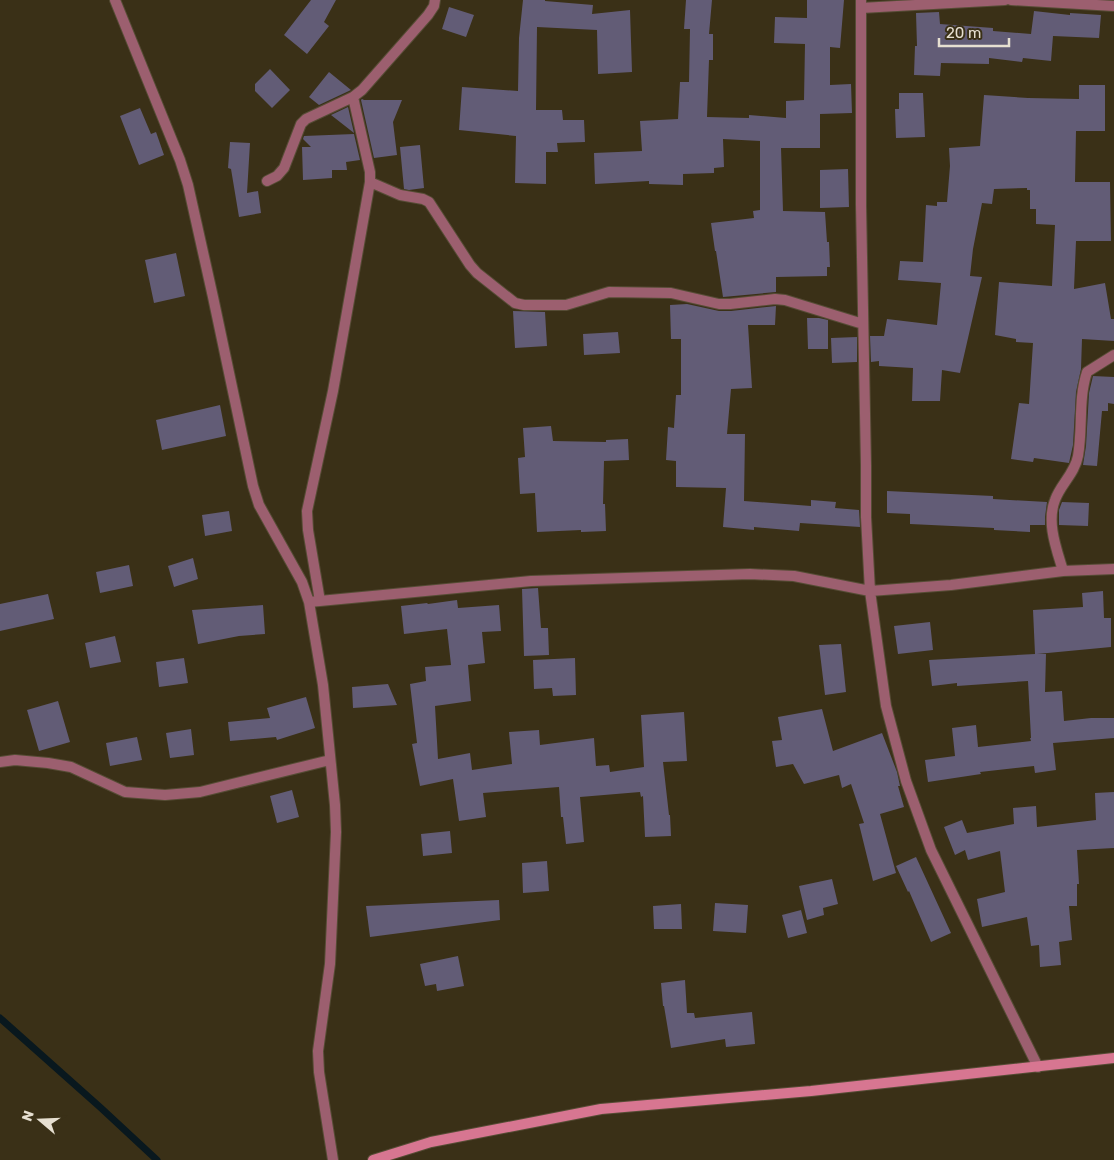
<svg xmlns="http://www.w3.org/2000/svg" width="1114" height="1160" font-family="Rubik,sans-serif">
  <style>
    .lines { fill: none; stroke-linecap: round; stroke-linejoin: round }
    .stream { stroke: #09181e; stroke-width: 7 }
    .building { fill: #625c76 }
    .street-casing { stroke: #564c35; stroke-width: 12 }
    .secondary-casing { stroke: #564c35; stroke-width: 12 }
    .street { stroke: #9c5f6f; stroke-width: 10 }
    .secondary { stroke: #d77691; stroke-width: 10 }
  </style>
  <rect width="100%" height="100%" fill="#3a3017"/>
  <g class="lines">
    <path class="stream" d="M0,1018l101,90 56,52"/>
  </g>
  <path class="building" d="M311,0h25l-12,22 5,4 -22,28 -23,-19z
    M523,0h22v1l48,4 -1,9 38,-4 2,62 -34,2 -1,-44 -60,-3 -1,83h26l1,10h21l1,22 -28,1 1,9h-12v32l-31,-1 1,-47 -57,-6 3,-43 56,4 1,-53z
    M686,0h26l-3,34h4v26h-4l-2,57 42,1v-3l37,3v-17l18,-1 1,-56 -31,-1 1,-26 32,1v-18h37l-4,48 -10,-1v38l21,-1 1,29 -32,1v34h-39l2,63 42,1 2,30h2l1,25h-3v9l-51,1v15l-53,5 -7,-46h-1l-4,-28 43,-5 -1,-7 7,-1v-69l-37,-2 1,28 -10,1v5l-31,1v11l-34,-1v-3l-54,3 -1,-31 48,-2 -2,-30 38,-2 2,-37h9l1,-53h-6z
    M449,7l25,8 -8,22 -24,-8z
    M1034,11l36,4v-2l31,2 -2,23 -46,-2 -2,25 -28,-3 -1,4 -33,-4v6l-48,-1 -1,13 -26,-1 1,-29h2l-1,-33 23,-1 1,12 53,4v3l38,3z
    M270,69l20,21 -18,18 -17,-17v-7z
    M329,72l22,18 -32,15 -10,-8z
    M1079,85h26v46h-29l-1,51h35l1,59h-35l-2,48 31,-6 6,36h3v22l-32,-2 -1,30 -5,23 -3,53 -4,18 -35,-5 -1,4 -22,-3 8,-56 10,1 4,-61 -17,-1v-3l-21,-4 4,-53 53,4 3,-61 -19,-1v-15h-6v-19h-3v-2l-33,1 -2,15 -10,-1 -9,46 -3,27 12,1 -22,96 -18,-3 -2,31h-28l1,-33 -34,-2v-5l-8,1 -1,-26h14l3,-17 50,6 4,-42 -43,-3 2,-19 23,1 3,-57 11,1v-4h10l3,-36 -1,-18 31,-2 4,-51 44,3 51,1z
    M899,93h24l2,44 -29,1 -1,-29h4z
    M362,99l2,1h38l-9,22 4,33 -23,3 -13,-58z
    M348,107l6,26 -23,-18z
    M140,108l11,26 5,-2 8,23 -25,10 -19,-49z
    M354,134l6,26 -14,2 1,8h-15v8l-29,2 -1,-33h9l-8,-8 1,-3z
    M230,142l20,1 -3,50 11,-2 3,22 -22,4 -8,-48 -3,-1z
    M420,145l4,43 -15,2 -5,-1 -4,-42z
    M848,169l1,38 -29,1v-38z
    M176,253l9,43 -31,7 -9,-43z
    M687,304l32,7h12l45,-5 -1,19h-27l4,63 -21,1 -4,45h18l-1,67 67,5v-6l25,2 -1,6 24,2 1,17 -60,-4 -1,8 -45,-4v3l-31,-3 3,-39 -50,-1v-26l-10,-1 2,-33 6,1 2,-33h5v-56h-10l-1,-34z
    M513,311l32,1 2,34 -32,2z
    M807,318h12l9,2v29h-20z
    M618,332l2,21 -36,2 -1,-21z
    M857,337v25l-25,1 -1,-25z
    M1093,376l21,1v27l-6,-1v8h-6l-5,55 -14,-1 3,-19 3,-53z
    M220,405l6,31 -64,14 -6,-30z
    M551,426l2,15 53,1v-2l22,-1 1,21 -25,1 -1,43h2l1,27 -25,1v-2l-44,2 -2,-39 -15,1 -2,-36 7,-1 -2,-29z
    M887,491l106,5v3l54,3 -2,15v8h-15v7l-36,-2v-2l-84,-4v-10l-23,-1z
    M1062,502l27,1 -1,23 -29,-1v-15z
    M229,511l3,20 -27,5 -3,-21z
    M193,558l5,21 -24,8 -6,-21z
    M129,565l4,21 -33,7 -4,-21z
    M538,588l3,40h7l1,27 -25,1 -2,-67z
    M1103,591l1,27h7v29l-74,7h9l-1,38 17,-1 2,30 27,-3h23v20l-61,5 3,27 -21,3 -1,-7 -54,6 1,2 -53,8 -3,-22 30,-4 -3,-28 24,-3 2,22 53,-6 -1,-3h1l-3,-57 -71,5v-3l-25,3 -3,-26 106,-6 -2,-44 50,-3 -1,-14z
    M48,594l6,25 -54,12v-27z
    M457,600l1,8 41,-3 2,26 -19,1 3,31 -17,2 3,36 -36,5 3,53 32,-6 2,17 40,-6 -3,-32 30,-2 1,15 54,-7 2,28 13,-1 1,7 34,-5 -3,-52 43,-3 3,49 -24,1 6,53h1l1,21 -26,1 -2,-41 -2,1 -1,-5 -60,5 4,45 -18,2 -3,-27h-2l-2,-30 -76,6 3,24 -27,4 -6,-42 -33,7 -8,-42 5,-1 -7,-59 16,-3 -1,-14 26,-2 -4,-36 -43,5 -3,-28 26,-3 1,1z
    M263,605l2,29 -26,2 -41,8 -6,-34z
    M930,622l3,28 -35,4 -4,-28z
    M115,636l6,26 -31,6 -5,-25z
    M841,644l5,48 -21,3 -6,-50z
    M184,658l4,25 -29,4 -3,-25z
    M575,658l1,37 -23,1 -1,-8 -18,1 -1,-29z
    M388,684l9,21 -44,3 -1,-21z
    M306,697l9,31 -38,12 -1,-3 -46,4 -2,-19 42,-4 -3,-10z
    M58,701l12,41 -31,9 -12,-41z
    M822,709l11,42 49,-18 15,39 3,14h-2l6,21 -24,7 16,59 -23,8 -14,-57 5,-1 -13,-39 -9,4 -3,-13 -35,9 -11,-20 -17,3 -4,-26 10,-1 -4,-23z
    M191,729l3,26 -24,3 -4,-25z
    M137,737l5,23 -32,6 -4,-23z
    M292,790l7,27 -22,6 -7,-27z
    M1114,792v56l-37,2 2,34h-2v22h-8l3,34 -13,2 2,23 -21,2 -1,-22 -8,1 -4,-29 -45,10 -5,-28 28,-7 -5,-41 -32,9 -3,-10 -10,5 -11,-28 18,-7 5,13 47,-9 -1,-16 23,-2 1,21 59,-7 -1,-27z
    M450,831l2,22 -29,3 -2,-22z
    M916,857l35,76 -20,9 -22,-51 -1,1 -12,-26z
    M547,861l2,30 -26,2 -1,-30z
    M832,879l6,25 -15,4 1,7 -17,5 -8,-34z
    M499,900l1,20 -130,17 -4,-31z
    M715,903l33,2 -2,28 -33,-2z
    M681,904l1,25h-28l-1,-23z
    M801,910l6,23 -19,5 -6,-23z
    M458,956l6,30 -27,5 -1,-7 -11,2 -5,-22z
    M685,980l2,33h7l1,5 57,-6 3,32 -29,3 -1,-8 -54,9 -7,-42h-1l-2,-23z"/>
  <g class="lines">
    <defs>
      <path id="street" d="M115,0l65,160 8,25 25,112 40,189 6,19 43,77 7,20 14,83 12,120 1,27 -6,132 -12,87 1,21 14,88
        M861,0v205l5,260v52l4,74 16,115 20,75 25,69 107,217
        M1011,0l103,6
        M861,8l144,-8
        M267,181l10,-5 7,-8 17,-44 5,-5 47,-22 9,-7 66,-75 6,-9 1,-6
        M370,182l30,13 23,4 6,3 41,63 7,8 38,30 9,2h42l43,-13 62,1 48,11h11l45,-5 10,1 78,24
        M1063,571c-6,-21 -17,-48 -8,-71 5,-15 20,-27 23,-44 5,-28 0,-57 9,-84l27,-17
        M320,601l-12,-71 -1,-19 26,-120 37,-209v-10l-17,-75
        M309,602l222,-21 219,-7 44,2 76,15 81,-6 112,-14 51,-2
        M0,762l15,-2 33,3 23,4 54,25 40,3 35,-3 130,-32"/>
      <path id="secondary" d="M373,1160l58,-18 170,-33 210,-18 303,-33"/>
    </defs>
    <use href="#street" class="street-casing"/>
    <use href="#secondary" class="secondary-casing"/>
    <use href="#street" class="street"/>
    <use href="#secondary" class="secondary"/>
  </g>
  <g transform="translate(40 1120) rotate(289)" stroke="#3a3017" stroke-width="4" paint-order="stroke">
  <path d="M0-4L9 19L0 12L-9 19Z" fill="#e6dfd1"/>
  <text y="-8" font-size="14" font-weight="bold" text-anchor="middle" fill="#e6dfd1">N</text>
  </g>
  <path d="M939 38v8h70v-8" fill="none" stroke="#e6dfd1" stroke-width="2.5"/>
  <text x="946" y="38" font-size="15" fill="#e6dfd1" stroke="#3a3017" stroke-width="4" paint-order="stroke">20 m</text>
</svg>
